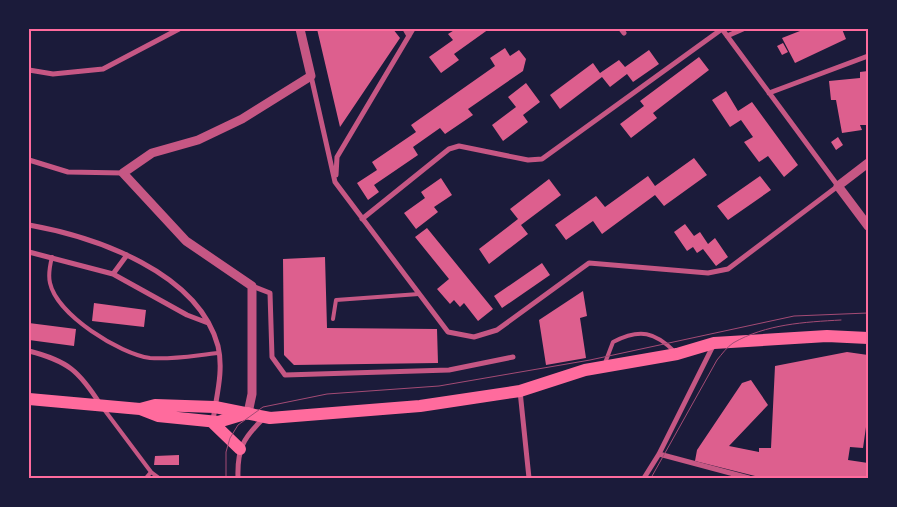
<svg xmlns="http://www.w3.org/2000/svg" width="897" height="507" font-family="'Work Sans',sans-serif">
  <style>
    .building { fill: #dd5f8e }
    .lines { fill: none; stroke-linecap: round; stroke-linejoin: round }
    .service { stroke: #c65784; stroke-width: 4 }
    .minor { stroke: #c65784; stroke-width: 5 }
    .tertiary { stroke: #c65784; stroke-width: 9 }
    .primary { stroke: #ff6b9d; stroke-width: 12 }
    .tram { stroke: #a44b75; stroke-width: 1 }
    .neatline { fill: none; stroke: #ff6b9d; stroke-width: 2 }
  </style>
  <rect width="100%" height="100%" fill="#1b1b3a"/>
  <path class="building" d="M317,29h76l7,9 -60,89z
    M456,29h33l-35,25 5,6 -18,13 -12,-16 24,-17 -5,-6z
    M805,29h37l4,10 -51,24 -13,-25z
    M783,43l5,9 -6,3 -5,-9z
    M505,48l5,8 9,-6 7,9 -3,12 -55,38 5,6 -28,19 -5,-6 -27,19 5,8 -44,30 5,7 -11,8 -11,-17 20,-13 -5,-8 44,-30 -5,-7 84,-59 -5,-8z
    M649,50l10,14 -26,18 -6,-8 -17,13 -8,-10 -42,32 -10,-14 43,-32 7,10 19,-13 6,7z
    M699,57l10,13 -56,43 4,5 -26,20 -11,-14 24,-18 -4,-5z
    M868,71v54h-8l2,5 -20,3 -6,-33h-5l-2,-19 31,-3v-6z
    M526,83l14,19 -17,13 5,7 -25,19 -11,-16 24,-18 -8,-10z
    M726,91l12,20 14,-9 46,63 -14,12 -16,-21 -9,6 -15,-20 9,-5 -12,-17 -11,7 -18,-27z
    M838,137l5,8 -7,5 -5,-8z
    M694,158l13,17 -43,31 -9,-11 -53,39 -9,-13 -27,19 -11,-15 41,-29 9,11 43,-31 7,10z
    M760,176l11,14 -43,30 -11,-14z
    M441,178l11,17 -18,12 4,5 -22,17 -12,-16 21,-15 -4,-6z
    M549,179l12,16 -40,30 7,9 -39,30 -10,-15 39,-30 -8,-10z
    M685,224l9,12 6,-4 8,12 7,-6 13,19 -12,9 -13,-17 -6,4 -4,-6 -6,4 -13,-19z
    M427,228l66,81 -15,12 -14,-18 -4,4 -6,-7 -4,4 -13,-15 12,-10 -34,-42z
    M325,257l2,71 110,1 1,34 -144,2 -10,-10 -1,-96z
    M542,263l8,12 -48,33 -8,-12z
    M583,291l4,25 -7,2 6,40 -40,7 -7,-45z
    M94,303l52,7 -2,17 -52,-6z
    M29,323l47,6 -2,17 -45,-6z
    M847,352l21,3v72h-2l-3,21 -13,-1 -2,13 20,3v15h-105l-68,-17 2,-11 45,-67 9,-3 17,25 -39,41 30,6v-4h12l4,-82z
    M179,455v10h-25l1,-9z"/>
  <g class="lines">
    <path class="service" d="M52,257c-2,8 -4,18 -2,26 7,32 70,71 100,75 22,2 47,-3 69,-5
      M333,319l3,-19 83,-6
      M605,363l8,-21c27,-14 42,-10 62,10
      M103,408l48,64 -5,6
      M151,472l8,6"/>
    <path class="minor" d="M405,29l4,7
      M621,29l3,4
      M727,36l16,-7
      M29,70l24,4 50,-5 76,-40
      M311,76l24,106 113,150 26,5 23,-7 92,-67 119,10 20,-4 110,-83 -116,-157 -180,130 -14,1 -69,-14 -10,3 -87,70
      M769,93l99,-37
      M29,160l39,12 55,1
      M336,175l1,-18 76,-128
      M29,225c67,12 169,47 189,121 6,25 -2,51 -5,75
      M29,252l84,22 74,41 21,8
      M113,274l14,-19
      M252,286l18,7 2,64 13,18 164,-5 64,-13
      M29,351c39,10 50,20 71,53
      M520,391l9,87
      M659,454l90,24
      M238,478c-1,-29 5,-40 26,-60
      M644,478l15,-24 54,-108"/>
    <path class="tertiary" d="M868,163l-30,23 30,40
      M248,413l4,-19v-108l-66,-45 -63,-68 29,-20 46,-13 44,-21 69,-43 -11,-47"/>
    <path class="primary" d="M29,399l111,10 15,-4 60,2 55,11 150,-12 100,-15 65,-21 92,-16 37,-11 113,-7 41,2
      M140,409l18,7 60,6 30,-9
      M212,422l28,27"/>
    <path class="tram" d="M226,478v-26l4,-14 8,-13 25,-18 64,-13 112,-8 151,-26 204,-44 74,-3
      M651,478l66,-118c5,-6 10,-13 16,-17 33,-19 72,-21 108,-23"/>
  </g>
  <rect width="897" height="507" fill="none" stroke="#1b1b3a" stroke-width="60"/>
  <rect x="30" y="30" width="837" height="447" class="neatline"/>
</svg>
